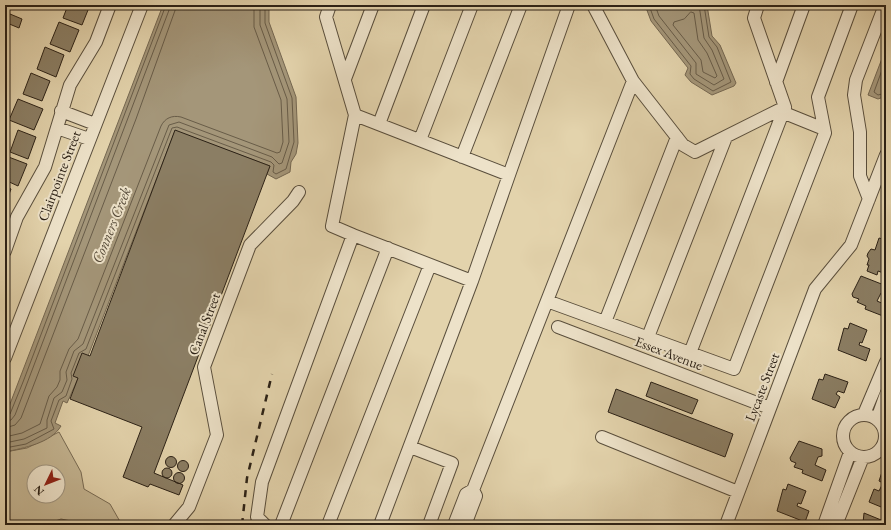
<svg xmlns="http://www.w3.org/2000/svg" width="891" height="530" font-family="'EB Garamond',serif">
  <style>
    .green { fill: #c4b592; stroke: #786b54; fill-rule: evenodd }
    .water { fill: #a49679; stroke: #746751 }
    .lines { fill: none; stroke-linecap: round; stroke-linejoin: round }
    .shore { stroke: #685c48; stroke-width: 1 }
    .building { fill: #8b7e64; stroke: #2b2116 }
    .minor-casing { stroke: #594e3c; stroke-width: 14 }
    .minor { stroke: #ede2c9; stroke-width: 12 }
    .rail { stroke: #2b2116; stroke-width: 2.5; stroke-dasharray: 7 7; stroke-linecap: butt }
    .labels { text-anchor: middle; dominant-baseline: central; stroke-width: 4; stroke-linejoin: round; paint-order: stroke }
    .street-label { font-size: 14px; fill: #2b2116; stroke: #ede2c9 }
    .water-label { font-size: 15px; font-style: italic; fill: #554a39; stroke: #ede2c9 }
  </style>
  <rect width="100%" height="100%" fill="#e3d3ac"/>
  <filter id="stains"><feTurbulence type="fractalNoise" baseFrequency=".005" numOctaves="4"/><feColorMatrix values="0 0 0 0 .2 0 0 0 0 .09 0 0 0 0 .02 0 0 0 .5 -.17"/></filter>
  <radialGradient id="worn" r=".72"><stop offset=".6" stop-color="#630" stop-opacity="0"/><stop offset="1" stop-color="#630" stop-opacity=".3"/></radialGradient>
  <path class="green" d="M59,432l22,40 3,17 26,15 12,21h-117v-73l22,-4zM34,472h24v24h-24z"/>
  <path class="water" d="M163,5h106v17l27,75 2,46 -2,11 -5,8 -1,10 -14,7 -9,-5 3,-8 -95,-35 -87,225 -21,47 -4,-2 -8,22 6,3c-10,17 -37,22 -56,26v-35z
    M645,5h26l3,2 4,-2h29l5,31 8,9 16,38 -2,3 -22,9 -21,-13 -6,-7 3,-7 -37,-47z
    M886,48v48l-8,3 -10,-4z
    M61,519l15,3 3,3h-35z"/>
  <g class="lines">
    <path class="shore" d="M649,5l5,14 37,47 -1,8 4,5 19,12 18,-9 -14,-35 -8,-10 -5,-32
      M655,5l4,11 37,47v11l18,11 10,-6 -12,-29 -8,-12 -5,-33
      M691,12l3,1 4,27 9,13 10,23 -2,2 -12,-6 -2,-12 -28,-35 1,-3 10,-3z
      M886,59l-12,33 4,3 8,-2
      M5,417l5,-3 13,-32 143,-377
      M5,422l6,-2 4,-5 156,-410
      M5,428l10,-3 6,-7 115,-299 41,-114
      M5,437l17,-4 18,-9 9,-28 8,-9 3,-7v-9l9,-22 9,-10 83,-213c4,-8 11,-11 20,-9l96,36 3,-1 3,-10 -2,-42 -27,-73v-22
      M5,443l19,-4 23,-11v-8l7,-22 8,-6 5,-12 -1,-8 8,-21 9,-7 86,-219 10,-3 93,35 7,7 3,-1 7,-21 -2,-43 -27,-74v-20
      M5,448l21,-4 28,-15 -3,-8 8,-21 7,-4 6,-17 -1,-6 8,-20 7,-4 86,-221 5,-1 94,35 3,3 -1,7 3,2 10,-5 8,-27 -2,-44 -27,-75v-18"/>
  </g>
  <path class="building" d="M68,5h22l-8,20 -19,-7z
    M5,6l4,2 -4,10z
    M10,14l12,5 -3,9 -12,-5z
    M59,22l20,8 -9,22 -20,-8z
    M45,47l19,8 -8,22 -19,-8z
    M31,73l19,8 -8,20 -19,-7z
    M18,99l25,10 -9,21 -25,-10z
    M18,130l18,7 -8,22 -18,-7z
    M175,130l95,36 -116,307 29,12 -4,10 -29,-11 -2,3 -25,-10 19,-50 -72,-28 8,-21 -5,-2 9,-23 8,3z
    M6,156l21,8 -9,22 -13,-6z
    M5,186l6,3 -6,16z
    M886,210v13l-4,-2z
    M879,238l7,2v34l-8,-3 -1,4 -10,-4 2,-6h-2l2,-6 -2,-3 1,-3 3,-4 4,1z
    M861,276l23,9v7l-3,1 -4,8 9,4 -3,11 -18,-7 1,-3 -9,-4 2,-3 -6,-2 -1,-3z
    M850,323l17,7 -5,13 -2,-1 -1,3 11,4 -4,12 -28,-11 6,-22 4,1z
    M825,374l23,8 -4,11 -6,-2 -2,3 4,3 -5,11 -23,-9 7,-20 4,1z
    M651,382l47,18 -6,14 -46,-18z
    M616,389l117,45 -8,23 -117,-45z
    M799,441l23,8v7l-4,1 -3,8 11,5 -4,11 -20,-8 1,-3 -9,-3 2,-4 -5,-2 -1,-3z
    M165.5 462a5.5 5.5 0 1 1 11 0a5.5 5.5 0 1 1-11 0Z
    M177.5 466a5.5 5.5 0 1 1 11 0a5.5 5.5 0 1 1-11 0Z
    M162 473a5 5 0 1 1 10 0a5 5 0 1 1-10 0Z
    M882,472h4v37l-17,-7 5,-13 5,2 4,-8 -4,-2z
    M173.5 478a5.5 5.5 0 1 1 11 0a5.5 5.5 0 1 1-11 0Z
    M788,484l18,7 -5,13 -3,-1 -1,3 12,5 -4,11 -28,-11 6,-22 3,1z
    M864,513l22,9v3h-31l2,-4 6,2z"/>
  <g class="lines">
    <defs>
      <path id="minor" d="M345,79l28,-74
        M633,81l50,64 12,7 90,-45 -31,-89 4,-13
        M776,82l28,-77
        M61,111l34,13
        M782,112l42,17
        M355,115l154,60 60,-170
        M379,124l45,-119
        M57,128l32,11
        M420,140l52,-135
        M462,157l59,-152
        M869,199l-9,-23v-44l-6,-37 2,-15 29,-75
        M353,235l119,46 -92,244
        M5,251l12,-34 28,-50 25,-82 26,-43 14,-37
        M472,281l37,-106
        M547,301l187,68 91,-236 -7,-36 34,-92
        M605,322l72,-185
        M558,327l212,81
        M648,337l78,-200
        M690,353l95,-246
        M5,358l137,-353
        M864,414l22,-52
        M843 436a21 21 0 1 1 42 0a21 21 0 1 1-42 0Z
        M877,419l9,-25
        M602,437l136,55
        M410,447l42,16 -23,62
        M473,490l160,-409 -40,-76
        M174,525l15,-18 28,-72 -13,-68 46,-122 43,-44 6,-9
        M265,525l-8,-8 5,-35 91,-247 -21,-9 23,-111 -29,-98 4,-12
        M281,525l107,-277
        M328,525l102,-260
        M454,525l12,-31 7,-4 3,6 -11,29
        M726,525l89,-236 36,-44 35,-90
        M824,525l26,-73
        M836,525l27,-68"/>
    </defs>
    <use href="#minor" class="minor-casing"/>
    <use href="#minor" class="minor"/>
    <path class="rail" d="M242,525l5,-47 25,-104"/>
  </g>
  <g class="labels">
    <g class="street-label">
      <text transform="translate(59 176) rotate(-69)">Clairpointe Street</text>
      <text transform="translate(204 324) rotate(-69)">Canal Street</text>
      <text transform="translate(669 353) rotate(21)">Essex Avenue</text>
      <text transform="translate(762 387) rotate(-69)">Lycaste Street</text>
    </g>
    <g class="water-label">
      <text transform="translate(111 225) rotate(-68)">Conners Creek</text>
    </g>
  </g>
  <rect width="891" height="530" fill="none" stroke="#e3d3ac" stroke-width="20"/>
  <rect x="6" y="6" width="879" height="518" fill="none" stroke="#2b2116" stroke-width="2"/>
  <rect x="10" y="10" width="871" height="510" fill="none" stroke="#2b2116"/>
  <g transform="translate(46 484) rotate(227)"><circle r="19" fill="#ede2c9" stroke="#9f9581"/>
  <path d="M0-3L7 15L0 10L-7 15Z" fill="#8f2418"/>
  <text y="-6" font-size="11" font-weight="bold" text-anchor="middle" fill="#2b2116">N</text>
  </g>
  <rect width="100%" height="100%" filter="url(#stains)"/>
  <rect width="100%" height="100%" fill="url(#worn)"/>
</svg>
